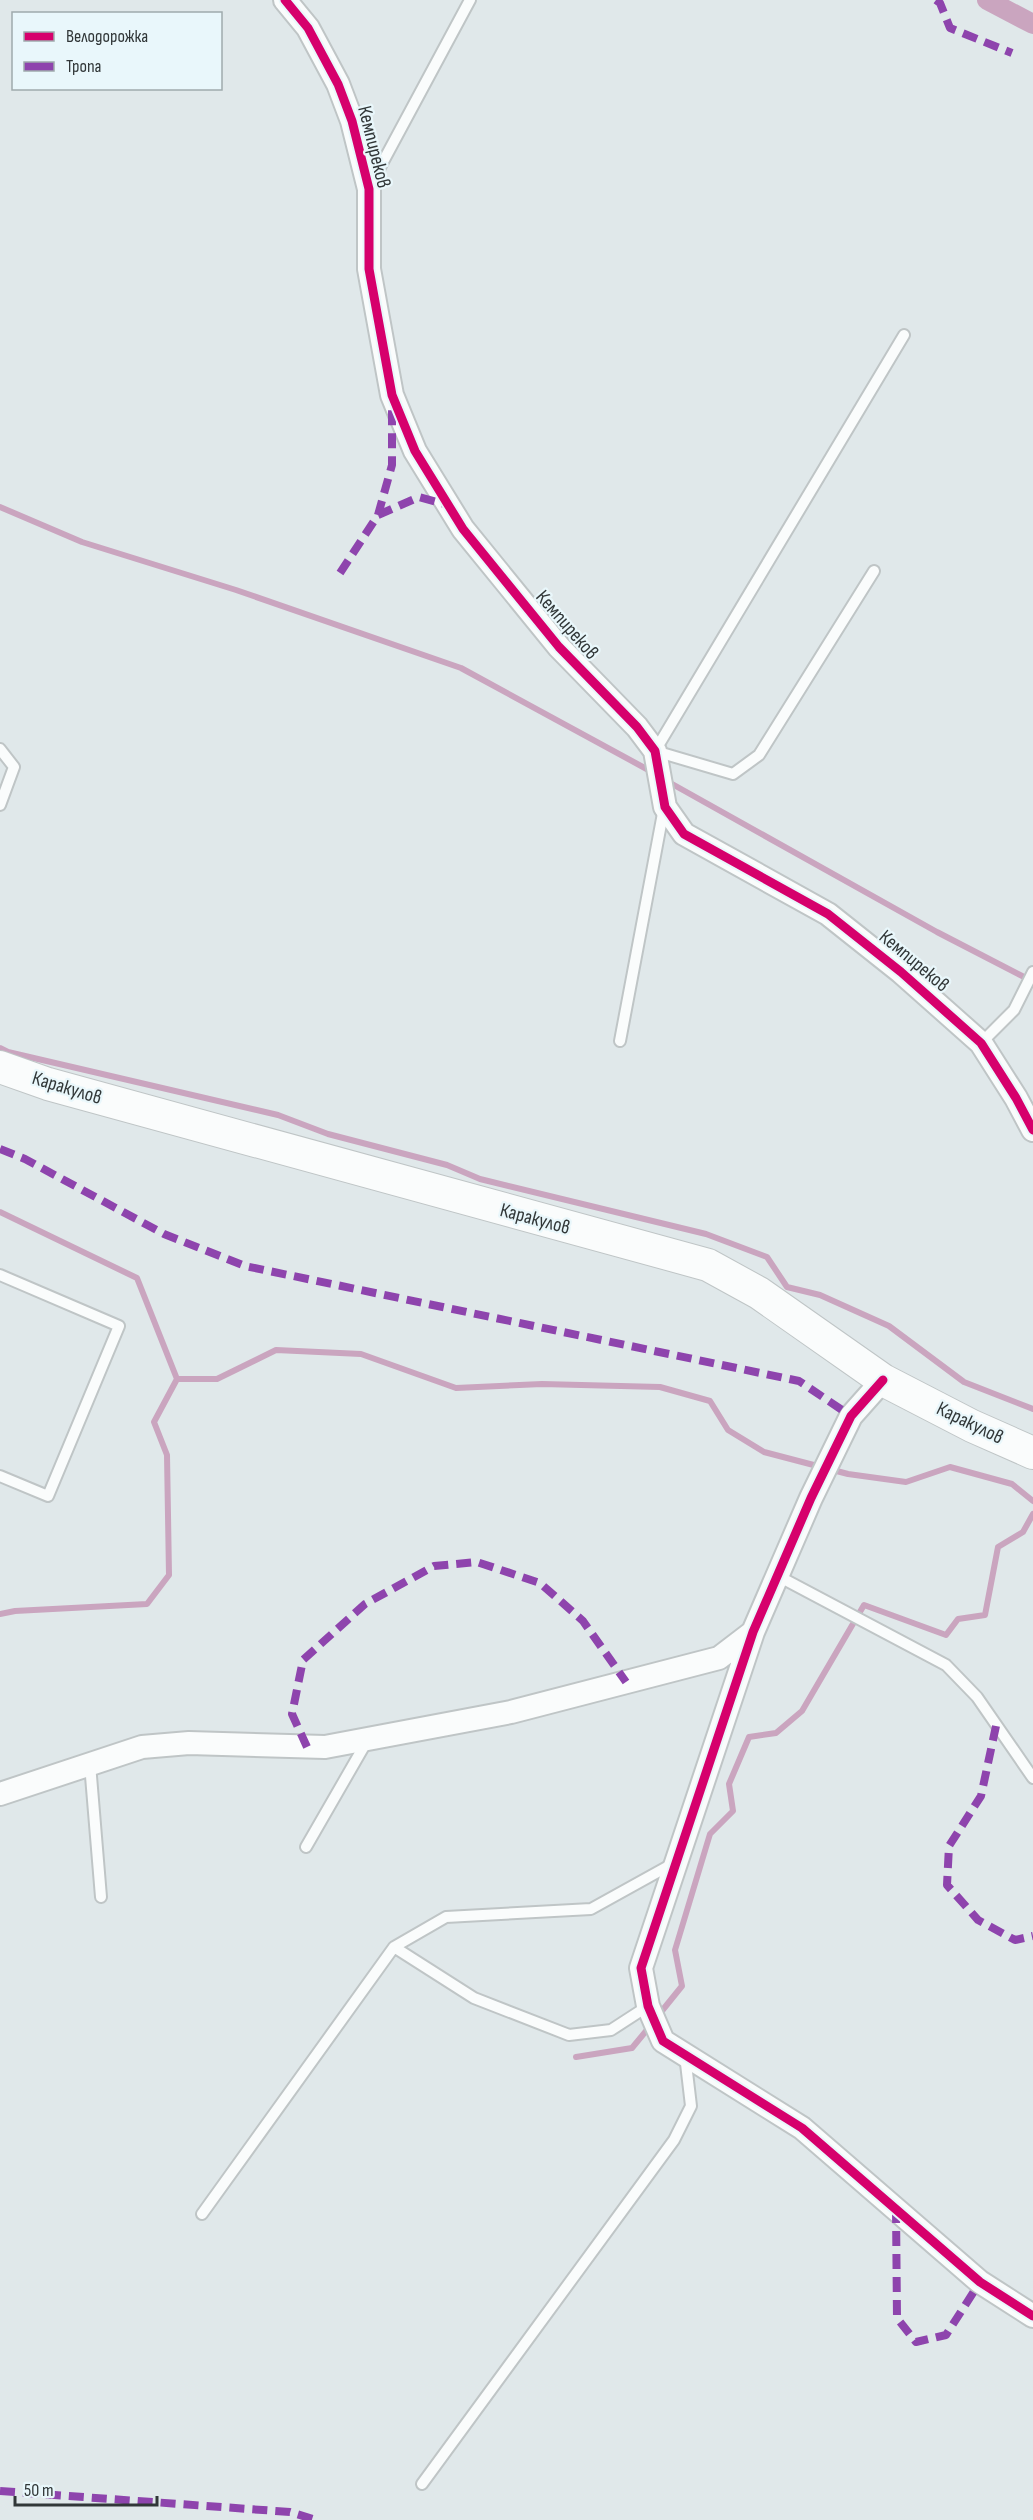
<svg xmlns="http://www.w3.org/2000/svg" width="1033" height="2520" font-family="'Sofia Sans Condensed',sans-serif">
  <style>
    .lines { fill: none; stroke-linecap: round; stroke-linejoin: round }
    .stream { stroke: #caa5bf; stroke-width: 6 }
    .canal { stroke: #caa5bf; stroke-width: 20 }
    .service-casing { stroke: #bfc5c6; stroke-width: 14 }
    .minor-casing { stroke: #bfc5c6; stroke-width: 26 }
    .secondary-casing { stroke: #bfc5c6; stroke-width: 34 }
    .service { stroke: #fafcfc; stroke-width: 10 }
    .minor { stroke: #fafcfc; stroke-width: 22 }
    .secondary { stroke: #fafcfc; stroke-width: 32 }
    .quiet { stroke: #8e44ad; stroke-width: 8; stroke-dasharray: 15 8; stroke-linecap: butt }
    .cycleway-casing { stroke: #e9f7fb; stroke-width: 13 }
    .cycleway { stroke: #d6006c; stroke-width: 9 }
    .labels { text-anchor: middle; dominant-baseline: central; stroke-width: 4.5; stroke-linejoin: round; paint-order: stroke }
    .street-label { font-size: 20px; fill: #313738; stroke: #e9f7fb }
  </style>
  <rect width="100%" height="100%" fill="#e0e8ea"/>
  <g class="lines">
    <path class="stream" d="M0,507l82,35 154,48 225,78 193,105
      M665,780l272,152 93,48
      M0,1048l8,4 270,63 50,19 119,31 33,14 226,55 61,23 20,30 33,8 69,31 75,56 69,27
      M0,1212l137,66 40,101h40l59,-29 85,4 95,34 86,-4 118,3 50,14 18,29 36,22 84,22 58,8 44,-15 62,17 21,17
      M0,1614l15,-3 132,-7 22,-29 -2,-120 -13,-33 23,-43
      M657,2017l25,-31 -7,-36 35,-116 23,-23 -4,-27 20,-47 27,-4 26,-22 62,-106 82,30 12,-16 27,-4 13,-68 25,-15 10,-18
      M576,2057l56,-9 19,-23"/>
    <path class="canal" d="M987,0l46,24"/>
    <defs>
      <path id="service" d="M370,186l100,-186
        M874,571l-115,184 -26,19 -78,-23 249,-416
        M0,749l14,18 -14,38
        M620,1041l44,-233
        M981,1043l33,-33 19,-38
        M0,1275l119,51 -71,170 -48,-20
        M778,1576l168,89 31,32 56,81
        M90,1764l11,133
        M306,1847l61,-106
        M394,1947l52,-30 145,-8 83,-46
        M202,2214l192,-267 80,51 95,37 42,-5 37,-24
        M422,2484l252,-344 17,-34 -6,-51"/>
      <path id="minor" d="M285,0l23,28 30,56 14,37 17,68v80l23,126 23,56 48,78 96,118 78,80 18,24 10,56 19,27 144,80 73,58 80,71 35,55 17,32
        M883,1380l-32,36 -40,82 -58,134 -112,336 7,38 15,35 139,87 178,154 53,34
        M0,1794l142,-47 47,-4 136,4 186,-35 208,-54 34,-26"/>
      <path id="secondary" d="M0,1067l48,17 660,181 51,28 124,87 89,46 61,27"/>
    </defs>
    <use href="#service" class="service-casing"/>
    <use href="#minor" class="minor-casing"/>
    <use href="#secondary" class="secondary-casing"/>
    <use href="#service" class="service"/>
    <use href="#minor" class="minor"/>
    <use href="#secondary" class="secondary"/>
    <path class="quiet" d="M936,0l4,3 10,25 62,25
      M378,515l41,-18 29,8
      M340,573l38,-58 14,-50v-61
      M0,1149l25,10 139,75 81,32 554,115 52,35
      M996,1726l-15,70 -32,50 -2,39 31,35 37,20 18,-4
      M307,1747l-15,-33 11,-54 62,-56 69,-38 43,-4 63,21 43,38 43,61
      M896,2208l1,110 19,24 30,-7 34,-53
      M0,2491l290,21 26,8"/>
    <defs>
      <path id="cycleway" d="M285,0l23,28 30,56 14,37 17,68v80l23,126 23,56 48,78 96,118 78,80 18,24 10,56 19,27 144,80 73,58 80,71 35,55 17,32
        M883,1380l-32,36 -40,82 -58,134 -112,336 7,38 15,35 139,87 178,154 53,34"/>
    </defs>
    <use href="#cycleway" class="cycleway-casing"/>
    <use href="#cycleway" class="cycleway"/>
  </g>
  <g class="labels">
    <g class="street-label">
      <text transform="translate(374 147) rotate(76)">Кемпиреков</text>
      <text transform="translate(567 625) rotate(49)">Кемпиреков</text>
      <text transform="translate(914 961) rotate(40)">Кемпиреков</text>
      <text transform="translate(67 1088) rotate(17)">Каракулов</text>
      <text transform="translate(535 1219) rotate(15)">Каракулов</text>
      <text transform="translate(970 1423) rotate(26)">Каракулов</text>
    </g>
  </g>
  <rect x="12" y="12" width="210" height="78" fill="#e9f7fb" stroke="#9faaad" stroke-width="1.5"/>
  <rect x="24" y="32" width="30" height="9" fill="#d6006c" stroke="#9faaad" stroke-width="1.5"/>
  <text x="66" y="42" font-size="18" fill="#313738">Велодорожка</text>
  <rect x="24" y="62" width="30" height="9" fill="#8e44ad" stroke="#9faaad" stroke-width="1.5"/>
  <text x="66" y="72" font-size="18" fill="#313738">Тропа</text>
  <path d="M15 2496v9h142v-9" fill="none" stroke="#313738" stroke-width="3"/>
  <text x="24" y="2496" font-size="18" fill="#313738" stroke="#e9f7fb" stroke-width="4.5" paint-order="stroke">50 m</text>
</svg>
